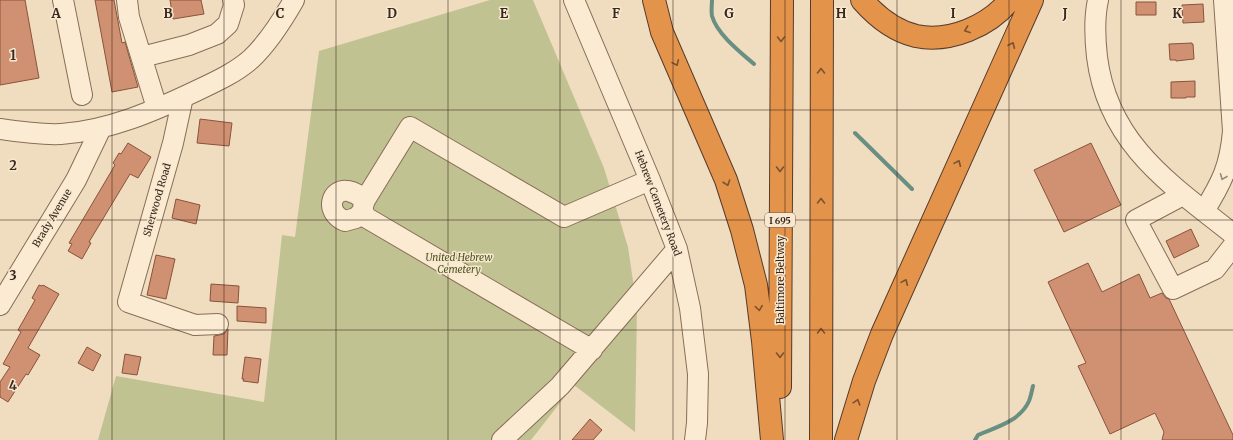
<svg xmlns="http://www.w3.org/2000/svg" width="1233" height="440" font-family="Merriweather,serif">
  <style>
    .cemetery { fill: #c1c292 }
    .lines { fill: none; stroke-linecap: round; stroke-linejoin: round }
    .stream { stroke: #698f82; stroke-width: 4 }
    .building { fill: #d09172; stroke: #89533b }
    .minor-casing { stroke: #896d56; stroke-width: 22 }
    .highway-casing { stroke: #563b2b; stroke-width: 24 }
    .minor { stroke: #faebd2; stroke-width: 20 }
    .highway { stroke: #e4934a; stroke-width: 22 }
    .oneway { stroke: #7d522e }
    .oneway2 { stroke: #998977 }
    .grid { fill: none; stroke: #38271c; stroke-width: 1; stroke-opacity: 0.55 }
    .labels { text-anchor: middle; dominant-baseline: central; stroke-width: 3; stroke-linejoin: round; paint-order: stroke }
    .shield { fill: #f7e8cf; stroke: #716152; stroke-width: 1 }
    .shield-label { font-size: 9px; font-weight: bold; fill: #38271c }
    .street-label { font-size: 10px; fill: #38271c; stroke: #f7e8cf }
    .park-label { font-size: 10px; font-style: italic; fill: #4d5521; stroke: #f7e8cf }
    .grid-label { font-size: 13px; text-anchor: middle; font-weight: bold; fill: #38271c; stroke: #f7e8cf; stroke-width: 3; stroke-linejoin: round; paint-order: stroke }
  </style>
  <rect width="100%" height="100%" fill="#f0ddbf"/>
  <path class="cemetery" d="M490,0h43l71,168 24,79 9,61 -2,124 -61,-47 -43,55h-433l18,-64 148,26 18,-167 13,2 24,-186z"/>
  <g class="lines">
    <path class="stream" d="M712,0c0,5 -1,11 0,16 5,18 28,36 42,48
      M855,133l57,56
      M975,440l3,-5c19,-8 42,-14 51,-34 2,-5 3,-11 4,-15"/>
  </g>
  <path class="building" d="M0,0h25l14,78 -39,7z
    M95,0h19l8,43 3,-1 13,45 -26,5z
    M170,0h31l3,14 -31,5z
    M1136,2h20v13h-20z
    M1203,4l1,18 -21,1 -1,-18z
    M1192,43v1h1l1,15 -18,2v-1h-6l-1,-16z
    M1195,81v16h-9v1h-15v-16z
    M200,119l32,4 -3,23 -32,-3z
    M128,143l23,14 -13,21 -8,-4 -41,68 2,1 -9,16 -14,-8 4,-7 -3,-1 46,-78 -2,-2 6,-10 2,1z
    M1091,143l30,62 -57,27 -30,-62z
    M176,199l24,6 -4,19 -24,-6z
    M1191,229l8,17 -25,12 -8,-17z
    M156,255l19,4 -9,40 -19,-4z
    M1088,263l14,29 37,-18 11,24 12,-5 4,5 3,1 64,136v5h-71l2,-8 -9,-19 -45,21 -32,-68 8,-3 -38,-81z
    M211,284l28,2 -1,17 -28,-2z
    M39,285l3,1 1,-1 16,9 -31,54 12,7 -12,20 -2,-1 -18,28 -8,-5v-15l10,-15 -7,-3 18,-32 -3,-2 17,-30 -3,-2z
    M237,306l29,2v15l-29,-2z
    M228,329l-1,26h-14l1,-19 10,-2z
    M87,347l14,8 -8,16 -15,-8z
    M125,354l16,3 -4,18 -15,-2z
    M245,357l16,2 -3,24 -15,-2 1,-2h-2z
    M590,419l12,11 -9,10h-21z"/>
  <g class="lines">
    <defs>
      <path id="minor" d="M63,0l19,95
        M127,0l2,17 28,91
        M574,0l76,180 27,69 13,59 8,66 -1,49 -2,17
        M1098,0c-4,18 -3,39 -1,57 11,87 73,127 136,177
        M142,57l47,-12 28,-11 11,-10 6,-19 -1,-5
        M183,97l-10,46 -45,159 67,23 23,-1
        M0,129c20,3 41,6 61,5 47,-3 93,-23 135,-43 19,-9 39,-18 55,-32 18,-17 31,-38 43,-59
        M1183,195l-47,25 37,69 42,-20 18,-23
        M1204,211c18,-29 26,-45 29,-80l-9,-131
        M362,212l-6,6 -11,3c-21,-9 -14,-33 3,-30 7,1 12,5 17,9
        M0,305l76,-125 25,-52
        M592,350l-225,-132c-5,-6 -5,-10 -2,-18l45,-73 154,90 86,-37
        M502,440l58,-54 117,-137"/>
      <path id="highway" d="M654,0l8,32 64,148 16,50 14,55 7,56 9,99
        M862,0c14,16 33,31 54,36 34,7 73,-10 94,-36
        M780,387l2,-387
        M821,440l1,-440
        M846,440l18,-59 18,-47 150,-334"/>
    </defs>
    <use href="#minor" class="minor-casing"/>
    <use href="#highway" class="highway-casing"/>
    <use href="#minor" class="minor"/>
    <use href="#highway" class="highway"/>
  </g>
  <defs><path id="oneway-chevron" d="M-2-3.5L2.5 0L-2 3.5" fill="none" stroke-width="1.6" stroke-linecap="round" stroke-linejoin="round"/></defs>
  <g class="oneway">
    <use href="#oneway-chevron" transform="translate(967 30) rotate(160)"/>
    <use href="#oneway-chevron" transform="translate(781 39) rotate(90)"/>
    <use href="#oneway-chevron" transform="translate(1012 45) rotate(-66)"/>
    <use href="#oneway-chevron" transform="translate(676 63) rotate(66)"/>
    <use href="#oneway-chevron" transform="translate(821 71) rotate(-90)"/>
    <use href="#oneway-chevron" transform="translate(958 163) rotate(-66)"/>
    <use href="#oneway-chevron" transform="translate(780 169) rotate(90)"/>
    <use href="#oneway-chevron" transform="translate(727 183) rotate(71)"/>
    <use href="#oneway-chevron" transform="translate(821 201) rotate(-90)"/>
    <use href="#oneway-chevron" transform="translate(905 282) rotate(-66)"/>
    <use href="#oneway-chevron" transform="translate(759 308) rotate(82)"/>
    <use href="#oneway-chevron" transform="translate(821 331) rotate(-90)"/>
    <use href="#oneway-chevron" transform="translate(780 355) rotate(90)"/>
    <use href="#oneway-chevron" transform="translate(857 402) rotate(-73)"/>
  </g>
  <use class="oneway2" href="#oneway-chevron" transform="translate(1223 177) rotate(112)"/>
  <path class="grid" d="M112,0v440M224,0v440M336,0v440M448,0v440M560,0v440M673,0v440M785,0v440M897,0v440M1009,0v440M1121,0v440M0,110h1233M0,220h1233M0,330h1233"/>
  <g class="labels">
    <rect class="shield" x="765" y="213" width="30" height="14" rx="3"/>
    <g class="shield-label">
      <text x="780" y="220">I 695</text>
    </g>
    <g class="street-label">
      <text transform="translate(157 200) rotate(-74)">Sherwood Road</text>
      <text transform="translate(658 203) rotate(69)">Hebrew Cemetery Road</text>
      <text transform="translate(52 218) rotate(-59)">Brady Avenue</text>
      <text transform="translate(780 280) rotate(-90)">Baltimore Beltway</text>
    </g>
    <g class="park-label">
      <text x="459" y="257">United Hebrew<tspan x="459" dy="12">Cemetery</tspan></text>
    </g>
  </g>
  <g class="grid-label">
    <text x="56" y="18">A</text>
    <text x="168" y="18">B</text>
    <text x="280" y="18">C</text>
    <text x="392" y="18">D</text>
    <text x="504" y="18">E</text>
    <text x="616" y="18">F</text>
    <text x="729" y="18">G</text>
    <text x="841" y="18">H</text>
    <text x="953" y="18">I</text>
    <text x="1065" y="18">J</text>
    <text x="1177" y="18">K</text>
    <text x="13" y="60">1</text>
    <text x="13" y="170">2</text>
    <text x="13" y="280">3</text>
    <text x="13" y="390">4</text>
  </g>
</svg>
